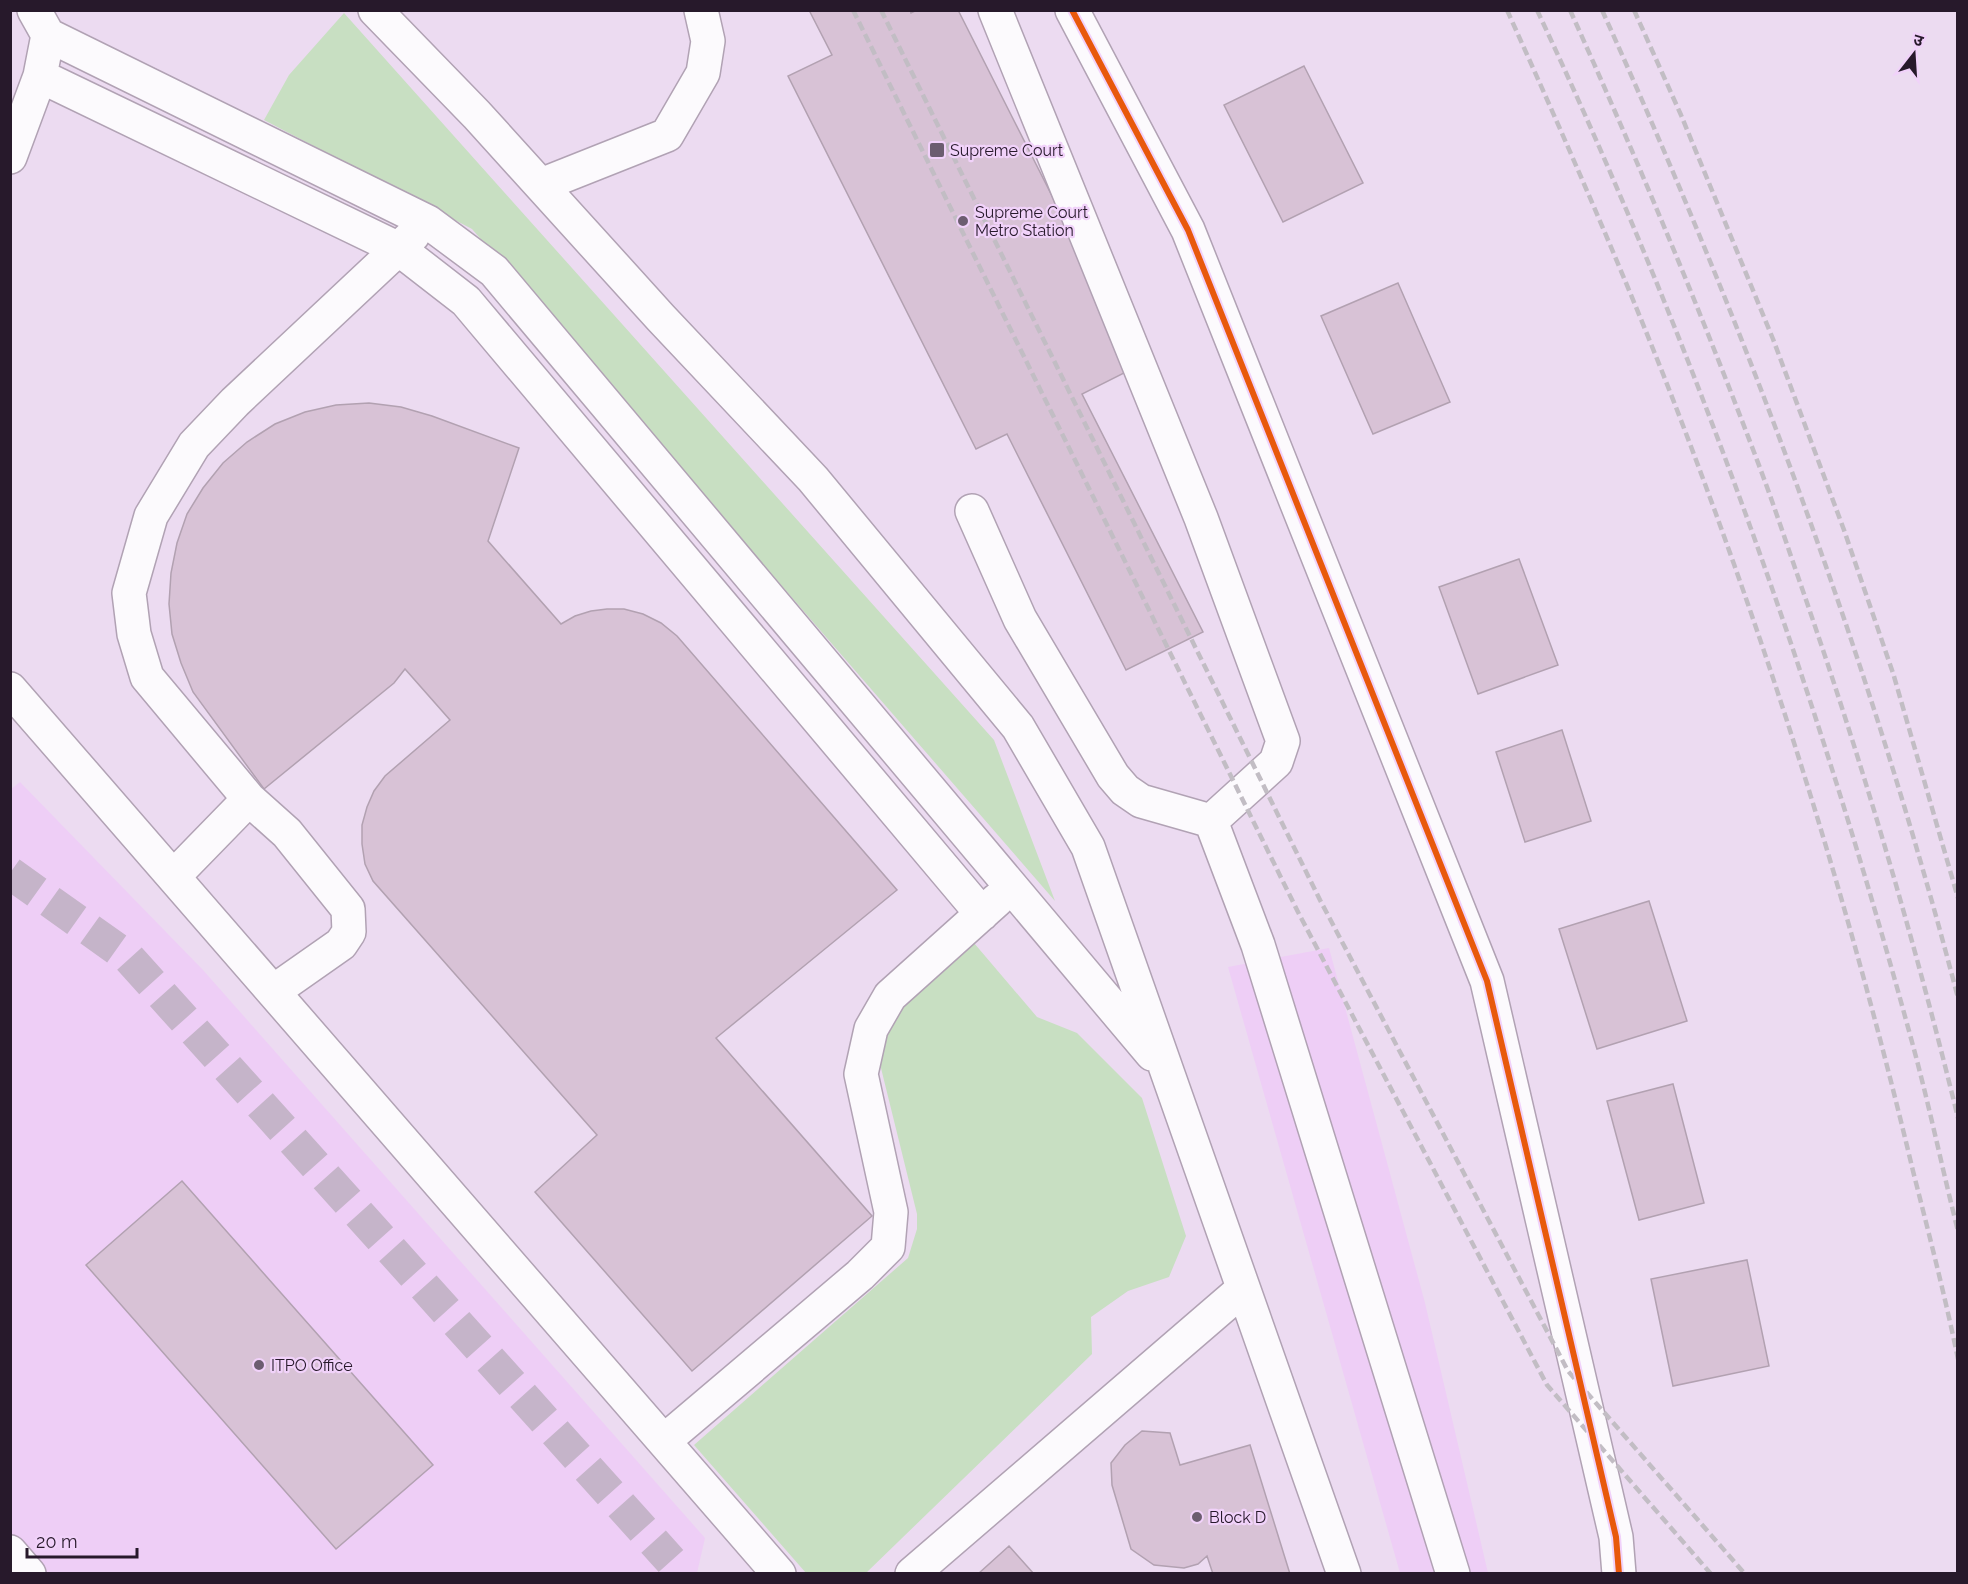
<svg xmlns="http://www.w3.org/2000/svg" width="1968" height="1584" font-family="Raleway,'Noto Sans Devanagari',sans-serif">
  <style>
    .built { fill: #eecef6 }
    .green { fill: #c8dfc2 }
    .building { fill: #d8c2d6; stroke: #b2a1b1; stroke-width: 1.5 }
    .lines { fill: none; stroke-linecap: round; stroke-linejoin: round }
    .minor-tunnel { stroke: #c5b4c9; stroke-width: 33; stroke-dasharray: 33 16; stroke-linecap: butt }
    .minor-casing { stroke: #b1a2b4; stroke-width: 36 }
    .minor { stroke: #fcfafd; stroke-width: 33 }
    .rail { stroke: #c2bdc4; stroke-width: 4.5; stroke-dasharray: 9 4.5; stroke-linecap: butt }
    .cycleway-casing { stroke: #f1d2fa; stroke-width: 10 }
    .cycleway { stroke: #e8590c; stroke-width: 6 }
    .poi-dot { fill: #6c5d70; stroke: #f1d2fa; stroke-width: 2 }
    .labels { text-anchor: middle; dominant-baseline: central; stroke-width: 4.5; stroke-linejoin: round; paint-order: stroke }
    .poi-label { font-size: 16px; fill: #27192b; stroke: #f1d2fa; text-anchor: start }
  </style>
  <rect width="100%" height="100%" fill="#ecdbf1"/>
  <path class="built" d="M20,782l183,188 502,568 -8,35h-686l-1,-783z
    M1329,948l96,355 63,270h-88l-172,-606z"/>
  <path class="green" d="M344,13l650,727 61,161 -583,-672 -208,-109 25,-45z
    M974,943l63,74 40,16 65,65 44,138 -17,41 -41,14 -37,26 1,37 -226,219h-60l-112,-128 214,-187 9,-29v-15l-38,-154 4,-24 16,-29z"/>
  <path class="building" d="M809,10h101l1,3 6,-3h41l180,356 -56,28 121,238 -77,38 -119,-236 -31,15 -188,-373 44,-21z
    M1304,66l59,117 -80,39 -59,-117z
    M1398,283l52,119 -77,32 -52,-118z
    M369,403l32,4 31,9 87,32 -31,93 73,83 14,-8 16,-5 16,-2h17l19,5 18,9 16,13 220,254 -181,148 156,178 -180,155 -157,-179 62,-57 -224,-254 -8,-17 -3,-20v-19l5,-18 7,-16 11,-15 65,-56 -45,-51 -11,14 -130,106 -71,-97 -12,-29 -9,-29 -3,-30 2,-31 6,-30 10,-29 16,-26 20,-25 24,-21 28,-18 30,-12 31,-7z
    M1519,559l39,106 -80,29 -39,-107z
    M1562,730l29,91 -66,21 -29,-90z
    M1649,901l38,120 -90,28 -38,-120z
    M1673,1084l31,119 -65,17 -32,-119z
    M182,1181l251,284 -97,84 -250,-284z
    M1747,1260l22,106 -96,20 -22,-107z
    M1142,1431l28,2 10,32 70,-20 40,129h-77l-6,-18 -9,8 -14,4 -30,-3 -23,-16 -19,-64 -1,-22 14,-18z
    M1009,1546l25,28h-56z"/>
  <g class="lines">
    <path class="minor-tunnel" d="M10,873l118,84 543,604"/>
    <defs>
      <path id="minor" d="M375,10l102,105 184,203 152,161 205,248 70,120 256,727
        M995,10l206,508 82,223 -7,21 -65,59
        M1072,10l116,220 299,751 129,556 3,37
        M48,35l380,187 66,49 658,783
        M40,76l359,173 67,52 516,613
        M10,157l30,-81 8,-41 -14,-25
        M541,185l126,-50 36,-62 5,-32 -7,-31
        M972,511l48,108 93,157 12,14 16,11 70,20
        M10,689l769,885
        M249,799l-102,-122 -13,-43 -5,-41 22,-77 43,-71 41,-43 178,-167
        M1211,821l47,124 195,629
        M174,876l75,-77 38,34 61,76 1,23 -8,12 -67,47
        M664,1441l196,-166 28,-28 3,-35 -30,-138 10,-45 19,-33 107,-96
        M10,1552l19,22
        M912,1574l331,-285"/>
    </defs>
    <use href="#minor" class="minor-casing"/>
    <use href="#minor" class="minor"/>
    <path class="rail" d="M853,10l445,902 249,473 164,189
      M881,10l439,890 248,471 177,203
      M1507,10c55,122 109,245 158,369 101,258 184,523 248,792 16,63 32,125 45,188
      M1537,10c156,332 279,678 375,1032 17,62 30,126 46,189
      M1570,10c68,151 132,304 190,458 16,43 30,86 45,129 59,171 110,345 153,521
      M1602,10c144,319 268,649 356,988
      M1634,10l47,105 92,224 71,191 49,143 65,225"/>
    <defs>
      <path id="cycleway" d="M1072,10l116,220 299,751 129,556 3,37"/>
    </defs>
    <use href="#cycleway" class="cycleway-casing"/>
    <use href="#cycleway" class="cycleway"/>
  </g>
  <g class="poi-dot">
    <rect x="929" y="142" width="16" height="16" rx="3"/>
    <circle cx="963" cy="221" r="6"/>
    <circle cx="259" cy="1365" r="6"/>
    <circle cx="1197" cy="1517" r="6"/>
  </g>
  <g class="labels">
    <g class="poi-label">
      <text x="950" y="150">Supreme Court</text>
      <text x="975" y="212">Supreme Court<tspan x="975" dy="18">Metro Station</tspan></text>
      <text x="271" y="1365">ITPO Office</text>
      <text x="1209" y="1517">Block D</text>
    </g>
  </g>
  <rect width="1968" height="1584" fill="none" stroke="#27192b" stroke-width="24"/>
  <g transform="translate(1914 54) rotate(17)" stroke="#f1d2fa" stroke-width="4.5" paint-order="stroke">
  <path d="M0-4.5L10 22L0 15L-10 22Z" fill="#27192b"/>
  <text y="-9" font-size="16" font-weight="bold" text-anchor="middle" fill="#27192b">उ</text>
  </g>
  <path d="M27 1548v9h110v-9" fill="none" stroke="#27192b" stroke-width="3"/>
  <text x="36" y="1548" font-size="18" fill="#27192b" stroke="#f1d2fa" stroke-width="4.5" paint-order="stroke">20 m</text>
</svg>
